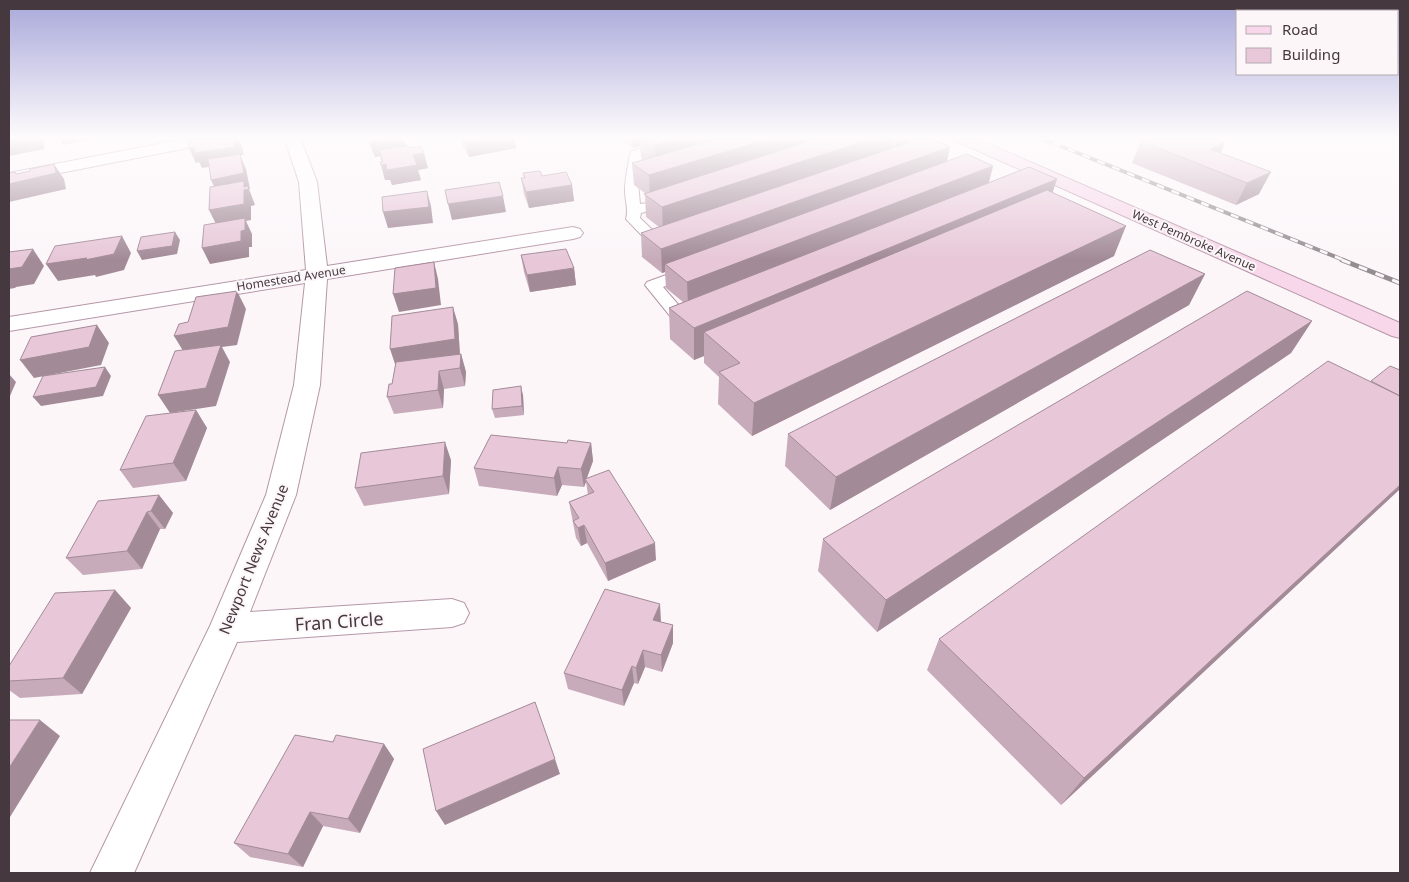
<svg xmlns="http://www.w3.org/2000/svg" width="1409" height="882" font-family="'Noto Sans',sans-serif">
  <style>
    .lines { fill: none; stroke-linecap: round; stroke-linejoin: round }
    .lane-casing { stroke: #b597a7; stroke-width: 2 }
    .street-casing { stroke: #b597a7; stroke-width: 2 }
    .secondary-casing { stroke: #b597a7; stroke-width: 2 }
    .lane { fill: #fff; fill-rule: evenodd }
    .street { fill: #fff; fill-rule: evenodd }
    .secondary { fill: #f7d7e9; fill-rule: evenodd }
    .rail-far1-casing { stroke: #958c91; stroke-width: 4 }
    .rail-casing { stroke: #958c91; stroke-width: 5 }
    .rail-far1 { stroke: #fcf6f9; stroke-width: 2.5; stroke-dasharray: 8; stroke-linecap: butt }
    .rail { stroke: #fcf6f9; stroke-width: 3; stroke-dasharray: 9; stroke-linecap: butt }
    .wall { fill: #c7abba }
    .shaded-wall { fill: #a28b97 }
    .building { fill: #e7c7d8; stroke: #a28b97 }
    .labels { text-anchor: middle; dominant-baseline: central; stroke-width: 4; stroke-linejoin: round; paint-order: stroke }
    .far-street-label { font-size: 12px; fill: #45393f; stroke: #fcf6f9 }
    .street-label { font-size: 15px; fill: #45393f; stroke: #fcf6f9 }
    .near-street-label { font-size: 18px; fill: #45393f; stroke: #fcf6f9 }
  </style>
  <rect width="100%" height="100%" fill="#fcf6f9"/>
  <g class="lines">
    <defs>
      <path id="lane" d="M682,137h18l-2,3 -56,16 -4,27 2,21 8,-1 7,4 -2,3 -12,3 -1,5 20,19h11l2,3c-4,6 -14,8 -21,6l-26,-27c3,-10 -1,-18 -1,-28 0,-13 3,-25 5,-37l2,-3z
        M691,266l5,2 3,3 -3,3 -33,13 25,29 8,1 2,4c-4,7 -12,7 -19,6l-34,-42 2,-3z"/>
      <path id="street" d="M194,137h32l-2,3 -6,2 -209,41v-10z
        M284,137h16l17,45 10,84 246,-39 7,2 3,4 -3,4 -7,2 -246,40 -7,106 -24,110 -46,117 202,-13 12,4 5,10 -5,10 -12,4 -215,15 -103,231h-44l120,-247 56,-131 28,-110 11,-102 -296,48v-14l297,-47 -7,-88z"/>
      <path id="secondary" d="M952,137h21l427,186v15l-8,-2 -438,-196z"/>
    </defs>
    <use href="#lane" class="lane-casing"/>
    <use href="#street" class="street-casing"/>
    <use href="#secondary" class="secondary-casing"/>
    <use href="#lane" class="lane"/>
    <use href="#street" class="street"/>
    <use href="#secondary" class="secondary"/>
    <defs>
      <path id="rail-far1" d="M1038,137l308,124"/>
      <path id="rail" d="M1342,260l58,23"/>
    </defs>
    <use href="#rail-far1" class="rail-far1-casing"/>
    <use href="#rail" class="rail-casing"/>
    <use href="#rail-far1" class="rail-far1"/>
    <use href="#rail" class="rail"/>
  </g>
  <path class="wall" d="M367,137h36l3,9 3,2 19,20 -10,2 3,10 -29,5 -2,-5h-5l-5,-24 -5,1 -4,-8z
    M461,137h53l2,11 -47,9 -6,-11z
    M618,137h300v2l32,8 -3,15 46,4 -4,17 64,10 61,63 -362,180 -34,-32 1,-27 -15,-14v-7l-10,4 -24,-21 -1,-31 14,-6 -17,-14 -1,-16 -3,1 -20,-16 -1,-24 18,-6 -13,-10 -1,-24 -11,-8 -2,-22 13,-3 -4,-3 -1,-11 -7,2 -15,-10z
    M1141,141l79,12 39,41 -23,11 -104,-42z
    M523,173l19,3 30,9 2,16 -45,7 -5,-14 -3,-16h3z
    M521,255l53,13 2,17 -46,7 -6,-20z
    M1205,274l-16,31 -359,205 -45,-44 3,-32z
    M1312,321l-21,32 -414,279 -59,-61 5,-32z
    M458,324l2,30h1l5,18 -1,14 -21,3 -1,19 -49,6 -7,-17 5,-13z
    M523,395l1,20 -29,3 -3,-9z
    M196,410l11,18 -21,53 -53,7 -13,-18z
    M567,443h24l2,18 -6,17 69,82 -48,21 -21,-38 -6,3 -5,-8 -7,-36 19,-7 -2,-13 -2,5 -22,-2 -5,11 -78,-10 -5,-18z
    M451,460l-2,34 -85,12 -9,-18z
    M1400,489l-339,316 -134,-135 12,-31z
    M159,495l14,18 -8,16h-5l-18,40 -59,6 -17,-17z
    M115,590l16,18 -49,86 -62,4 -11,-8v-24z
    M661,621v1l12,3v18l-11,29 -17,-5 -7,17 -4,-1 -10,23 -56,-17 -4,-16z
    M333,742l51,2 10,15 -34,74 -37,-7 -20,41 -53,-10 -16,-14z"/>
  <path class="shaded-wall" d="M22,137h20l2,2v10l-35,7v-17z
    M59,137h43l-38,8z
    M237,137h1l4,10 2,8h-4l6,14 4,20h-1l6,16 -4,1v14l-5,1 6,13v13h-3v10l-39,7 -8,-16 15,-22 -8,-16 9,-15 -7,-15 30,-18 -39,6 -3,-6 -3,1 -7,-15 45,-8z
    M397,137h6l4,13 -32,7 -5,-15z
    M496,137h18l2,11 -47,9 -3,-15z
    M632,137h8v9l-7,2z
    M686,137h72l-102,30 -1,-22z
    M775,137h66l-191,60 -1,-22z
    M877,137h17l-3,15 -228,78 -1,-23z
    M897,137h21l-2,8 -22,8z
    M1225,143l-10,21 -5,-15z
    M950,147l-5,21 -280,96v8l-3,1 -1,-24z
    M424,153l4,15 -10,2 3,10 -29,5 -5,-15 26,-15z
    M54,164l10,15 2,10 -57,13v-18l6,-12 6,9z
    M386,164l4,16h-5l-4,-15z
    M993,166l-6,22 -299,118 -1,-24z
    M1271,172l-12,22 -23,11 11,-22z
    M1057,179l-9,28 -344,125v24l-10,4v-32z
    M572,185l2,16 -45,7 -3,-16z
    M427,191l4,15 2,17 -45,5 -5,-16z
    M503,196l3,16 -54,8 -4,-16z
    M1126,226l-12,30 -362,180 2,-33z
    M175,232l5,8 -3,14 -35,6 -5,-9z
    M122,236l9,17 -7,17 -28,7 -1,-2 -37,6 -12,-17z
    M33,249l11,17 -10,18 -18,3 -1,1 -6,1v-20z
    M434,262l4,17 3,26 -42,7 -6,-18z
    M574,268l2,17 -46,7 -3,-17z
    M1205,274l-16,31 -359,205 6,-33z
    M237,291l9,18 -9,36 -15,2 8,15 -14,44 -46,7 -12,-18 27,-41 -11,-18z
    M453,307l5,17 2,33 -64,10 -6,-18z
    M1312,321l-21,32 -414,279 9,-32z
    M97,325l12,18 -8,22 -67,13 -14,-18z
    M461,354l5,18 -1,14 -5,-18z
    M105,367l6,9 -8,20 -62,10 -8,-9z
    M439,371l5,18 -1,19 -5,-18z
    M9,374l7,8 -6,14h-1z
    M521,386l2,9 1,20 -2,-9z
    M196,410l11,18 -21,53 -13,-18z
    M445,442l6,18 -2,34 -6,-18z
    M591,443l2,18 -7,19 -1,-1 1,3 -2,5 -3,-18z
    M558,467l4,18 -5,11 -3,-18z
    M1400,485v4l-339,316 23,-27z
    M159,495l14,18 -8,16 -14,-18z
    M147,512l13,17 -18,40 -15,-18z
    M584,525l3,18 -6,3 -3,-18z
    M655,543l1,17 -48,21 -3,-18z
    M115,590l16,18 -49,86 -19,-16z
    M660,604l1,17 -6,16 -2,-17z
    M673,625v18l-11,29 -1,-17z
    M643,650l2,17 -7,17 -2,-16z
    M632,666l2,17 -10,23 -2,-16z
    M40,720l20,16 -50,81 -1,-1v-48z
    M384,744l10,15 -34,74 -12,-14z
    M555,759l5,15 -115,51 -9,-14z
    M310,812l13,14 -20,41 -15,-13z"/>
  <path class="building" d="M9,137h13l-13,2z
    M212,137h25l1,3h-4l1,7 -40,6 -1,-6 -5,1 -1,-7z
    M368,137h29l-27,5z
    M463,137h33l-30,5z
    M642,137h44l-31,8z
    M723,137h52l-126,38 -17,-12z
    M822,137h55l-215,70 -18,-13z
    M925,137h4l21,10 -289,102 -20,-16z
    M1153,137h24l11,4 10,-4h11l16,6 -15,6 61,23 -24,11 -106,-42z
    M408,146l1,2 12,-2 3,7 -11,2 4,10 -30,5 -1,-6 -5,1 -1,-3h3l-4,-12z
    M240,154l4,19 -33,7 -3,-21z
    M967,154l26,12 -306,116 -22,-18z
    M54,164l2,9 -47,11v-11l6,-1 1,2 14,-3v-2z
    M1029,167l28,12 -363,149 -25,-20z
    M540,171l2,5 24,-4 6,13 -46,7 -5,-14h4l-2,-5z
    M244,181v6l4,-1 1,3 -5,1v14l-35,6 1,-23z
    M499,182l4,14 -55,8 -3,-14z
    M1047,190l79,36 -372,177 -35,-31 21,-9 -36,-31z
    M427,191l2,16 -46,5 -1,-15z
    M245,218v12l-4,1v10l-39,7 2,-23z
    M175,232l-3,14 -35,5 4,-14z
    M122,236l-8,18 -29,6 2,-2 -41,6 9,-18z
    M33,249l-11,18 -13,2v-17z
    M566,249l8,19 -47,7 -6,-20z
    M1150,250l55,24 -369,203 -48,-43z
    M434,262l2,26 -43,6 2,-26z
    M237,291l-9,36 -54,9 5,-12 9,-2 8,-25z
    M1247,291l65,30 -426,279 -63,-61z
    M453,307l2,32 -65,10 2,-33z
    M97,325l-8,22 -69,13 11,-23z
    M221,345l-15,43 -48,7 17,-44z
    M461,354l-1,14 -21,3 -1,19 -51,7 2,-13h3l4,-22z
    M1328,361l72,35v89l-316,293 -145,-139z
    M1390,366l10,4v26l-29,-15z
    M105,367l-9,20 -63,10 10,-21z
    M521,386l1,20 -30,3 1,-19z
    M196,410l-23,53 -53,7 26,-54z
    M491,435l76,8 1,-3 23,3 -10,26 -23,-2 -4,11 -80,-10z
    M445,442l-2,34 -88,12 6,-35z
    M609,470l46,73 -50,20 -21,-38 -6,3 -5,-7 6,-3 -10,-16 25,-10 -9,-13z
    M159,495l-8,16 -4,1 -20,39 -61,7 32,-57z
    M605,589l55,15 -7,16 20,5 -12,30 -18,-5 -7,18 -4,-2 -10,24 -58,-17z
    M115,590l-52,88 -54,3v-15l46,-73z
    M535,702l20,57 -119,52 -13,-62z
    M9,720h31l-31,48z
    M295,735l38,7 3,-7 48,9 -36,75 -38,-7 -22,42 -54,-11z"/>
  <linearGradient id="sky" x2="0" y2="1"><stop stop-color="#a8a8da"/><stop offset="0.53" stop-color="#fefbfc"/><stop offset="1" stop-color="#fefbfc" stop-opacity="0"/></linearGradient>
  <rect width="1409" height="260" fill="url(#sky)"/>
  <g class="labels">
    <g class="far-street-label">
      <text transform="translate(1194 240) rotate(24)">West Pembroke Avenue</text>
      <text transform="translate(291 278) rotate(-9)">Homestead Avenue</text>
    </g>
    <g class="street-label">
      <text transform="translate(253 559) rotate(-68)">Newport News Avenue</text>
    </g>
    <g class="near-street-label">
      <text transform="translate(339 621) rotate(-4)">Fran Circle</text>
    </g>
  </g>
  <rect width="1409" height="882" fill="none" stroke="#45393f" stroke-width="20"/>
  <rect x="1236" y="10" width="162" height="65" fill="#fcf6f9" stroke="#b3aaaf"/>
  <rect x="1246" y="26" width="25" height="8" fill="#f7d7e9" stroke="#b3aaaf"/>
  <text x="1282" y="35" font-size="15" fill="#45393f">Road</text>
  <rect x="1246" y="48" width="25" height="15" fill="#e7c7d8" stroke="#b3aaaf"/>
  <text x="1282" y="60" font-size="15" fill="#45393f">Building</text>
</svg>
